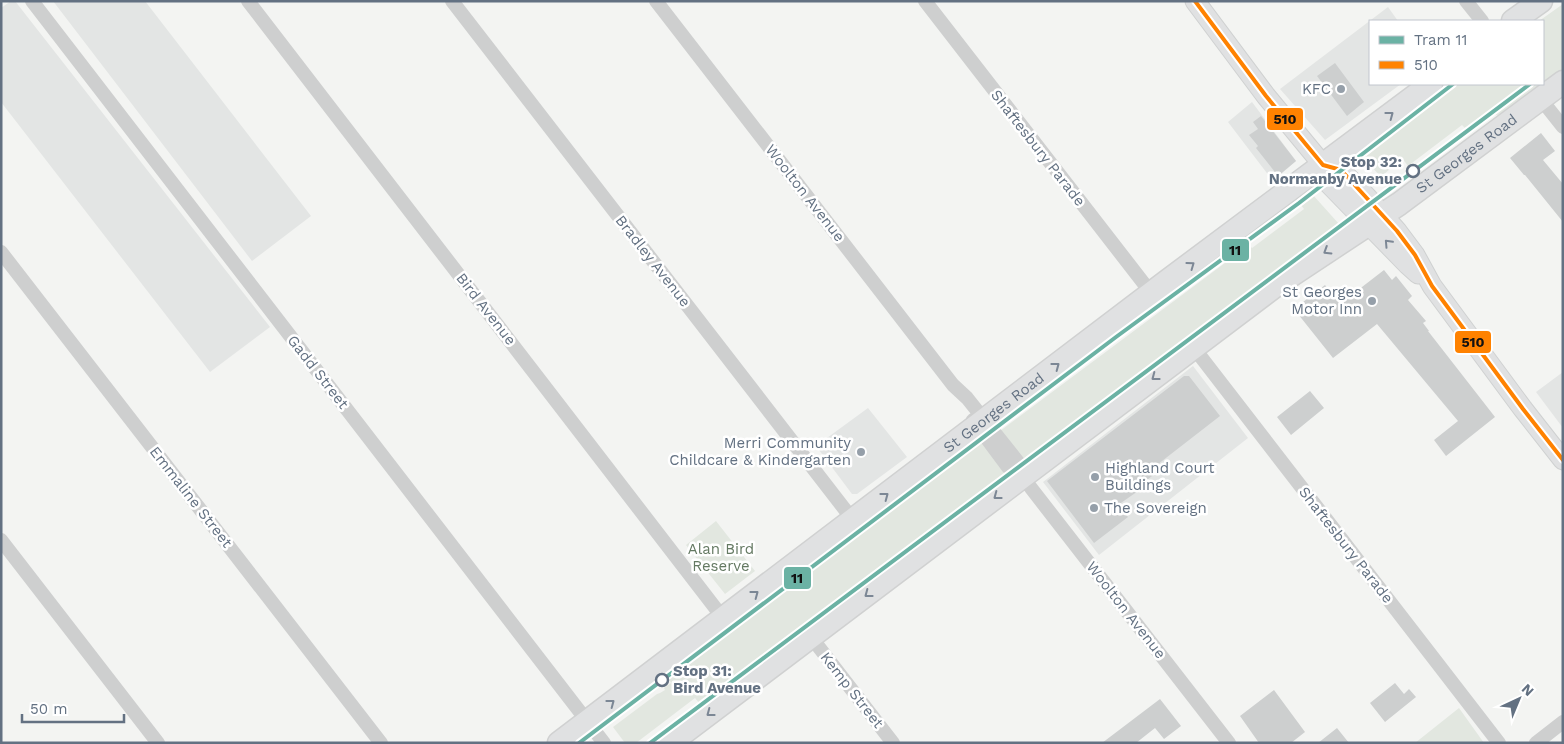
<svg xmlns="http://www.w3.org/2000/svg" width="1564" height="744" font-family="'Work Sans',sans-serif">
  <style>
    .built { fill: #e3e5e4 }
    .green { fill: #e2e7e0 }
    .building { fill: #cdcfcf }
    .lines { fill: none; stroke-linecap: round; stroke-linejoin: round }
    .secondary-casing { stroke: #cfd1d1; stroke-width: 21 }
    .trunk-casing { stroke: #d0d1d1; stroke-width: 25 }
    .minor { stroke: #cecfcf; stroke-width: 14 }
    .secondary { stroke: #e0e1e2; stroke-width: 19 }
    .trunk { stroke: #e0e1e2; stroke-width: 22 }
    .bus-1-casing { stroke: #fff; stroke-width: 8 }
    .bus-1 { stroke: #ff8200; stroke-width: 4 }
    .tram-1-casing { stroke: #fff; stroke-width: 8 }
    .tram-1 { stroke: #6bb2a4; stroke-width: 4 }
    .oneway { stroke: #7c8795 }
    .poi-dot { fill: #959fa9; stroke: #fff; stroke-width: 2 }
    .stop-dot { fill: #fff; stroke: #637182; stroke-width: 2.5 }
    .labels { text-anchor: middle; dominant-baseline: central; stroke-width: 5; stroke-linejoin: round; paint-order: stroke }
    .poi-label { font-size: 15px; fill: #637182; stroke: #fff; text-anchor: end }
    .street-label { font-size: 15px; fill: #637182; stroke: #fff }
    .stop-label { font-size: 15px; font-weight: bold; fill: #637182; stroke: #fff; text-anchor: end }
    .park-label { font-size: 15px; fill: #647962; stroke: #fff }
    .line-badge { stroke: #fff; stroke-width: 2 }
    .pale-badge-label { font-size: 14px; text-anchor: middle; font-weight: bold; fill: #111 }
  </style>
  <rect width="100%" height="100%" fill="#f3f4f2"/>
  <path class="built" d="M11,1h4l255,326 -60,45 -209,-270v-94z
    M53,1h92l166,215 -59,45z
    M1388,7l10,14h-28v63h31l-76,56 -45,-51z
    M1252,102l44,59 -23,20 -45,-59z
    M1193,366l55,72 -149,117 -56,-73z
    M1563,372v56l-27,-36z
    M868,408l39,49 -50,37h-5l-36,-48z"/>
  <path class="green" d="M1563,4v69l-65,42 -16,1 -17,12 -3,-3 -54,41 -6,-8 -21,19 -10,-11 -2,2 -9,-10 96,-74h87v-63h-4z
    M1313,195l26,29 -316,237 -23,-30 249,-186 3,3 52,-39 -3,-4z
    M982,441l25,32 -307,231 -5,-6 -59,45h-11l-12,-16 44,-33 3,-1 5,-3 -1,-2 7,-5 -2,-4z
    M716,521l39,50 -30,23 -39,-49z
    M1459,708l25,35h-69z"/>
  <path class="building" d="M1335,63l29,39 -17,14 -30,-40z
    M1261,116l35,45 -18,15 -22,-28 2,-2 -9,-11 9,-6 -5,-7z
    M1541,133l14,18 -12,9 20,24v38l-38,-47h-1l-14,-17z
    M1384,270l8,10 4,-4 16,20 -4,4 18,21 -3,2 6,8h-1l67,86 -49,39 -12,-16 24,-19 -81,-97 -44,34 -39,-49 31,-24 15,19z
    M1184,376h5l31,40 -67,52 3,5 -17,13 2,3 -23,16 10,12 -34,26 -47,-62z
    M1310,391l14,17 -33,27 -14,-18z
    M1395,683l9,11 5,-5 7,8 -31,25 -15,-19z
    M1274,690l31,42 -14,11h-32l-19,-27z
    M1160,699l21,27 -17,13 -9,-11 -19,15h-34z
    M1337,728l12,15h-31z"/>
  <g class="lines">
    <defs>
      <path id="secondary" d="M1195,1l71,95 57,69 7,20 78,80 10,9
        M1323,165l18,5 25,26 31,35 18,24 17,31 91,123 40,51"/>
      <g id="trunk">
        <path d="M1513,21l28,-20"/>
        <path id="s1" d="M559,743l607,-461 265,-198"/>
        <path id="s2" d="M670,743l605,-457 124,-82 164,-122"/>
      </g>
    </defs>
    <use href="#secondary" class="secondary-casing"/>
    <use href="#trunk" class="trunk-casing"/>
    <path class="minor" d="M32,1l572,742
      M248,1l475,617
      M452,1l401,519
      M656,1l297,384 14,13 51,64 5,15
      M925,1l227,293
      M1466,1l16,20
      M1540,98l23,29
      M1,252l380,491
      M1194,348l305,395
      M973,420l35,47 15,10 8,11 198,255
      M1,540l157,203
      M811,637l82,106
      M1536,743l27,-21"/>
    <use href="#secondary" class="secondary"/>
    <use href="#trunk" class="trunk"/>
    <defs>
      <path id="bus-1" d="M1195,1l71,95 57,69 18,5 56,61 18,24 17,31 91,123 40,51"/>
    </defs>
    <use href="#bus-1" class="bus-1-casing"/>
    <use href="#bus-1" class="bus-1"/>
    <defs>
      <path id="tram-1" d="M579,743l537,-406 183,-134 154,-119
        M650,743l880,-659"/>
    </defs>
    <use href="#tram-1" class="tram-1-casing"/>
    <use href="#tram-1" class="tram-1"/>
  </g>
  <defs><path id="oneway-chevron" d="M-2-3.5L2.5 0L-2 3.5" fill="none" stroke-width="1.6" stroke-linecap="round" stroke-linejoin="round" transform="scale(1.25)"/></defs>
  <g class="oneway">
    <use href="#oneway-chevron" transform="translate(1390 115) rotate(-37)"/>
    <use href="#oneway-chevron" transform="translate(1388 243) rotate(-133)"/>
    <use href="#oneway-chevron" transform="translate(1327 251) rotate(148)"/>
    <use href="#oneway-chevron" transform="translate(1191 265) rotate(-36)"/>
    <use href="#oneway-chevron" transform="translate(1056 366) rotate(-37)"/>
    <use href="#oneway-chevron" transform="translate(1155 377) rotate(143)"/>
    <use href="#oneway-chevron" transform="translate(885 496) rotate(-37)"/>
    <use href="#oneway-chevron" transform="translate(997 496) rotate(143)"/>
    <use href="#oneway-chevron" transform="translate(755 594) rotate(-37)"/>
    <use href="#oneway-chevron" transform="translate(868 594) rotate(143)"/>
    <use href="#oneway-chevron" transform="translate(611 703) rotate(-37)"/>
    <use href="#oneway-chevron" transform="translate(710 713) rotate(143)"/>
  </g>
  <g class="poi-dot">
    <circle cx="1341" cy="89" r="5"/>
    <circle cx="1372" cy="301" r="5"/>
    <circle cx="861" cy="452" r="5"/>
    <circle cx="1095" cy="477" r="5"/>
    <circle cx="1094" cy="508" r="5"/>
  </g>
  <g class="stop-dot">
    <circle cx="1413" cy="171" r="6"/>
    <circle cx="662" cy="680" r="6"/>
  </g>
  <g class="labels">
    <g class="poi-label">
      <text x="1331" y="89">KFC</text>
      <text x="1362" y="292">St Georges<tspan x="1362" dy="17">Motor Inn</tspan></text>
      <text x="851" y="443">Merri Community<tspan x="851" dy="17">Childcare &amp; Kindergarten</tspan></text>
      <text x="1105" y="468" text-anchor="start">Highland Court<tspan x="1105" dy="17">Buildings</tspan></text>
      <text x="1104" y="508" text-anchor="start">The Sovereign</text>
    </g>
    <g class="street-label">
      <text transform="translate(1038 148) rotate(52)">Shaftesbury Parade</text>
      <text stroke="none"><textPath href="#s2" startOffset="991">St Georges Road</textPath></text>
      <text transform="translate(805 193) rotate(52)">Woolton Avenue</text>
      <text transform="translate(653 261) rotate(52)">Bradley Avenue</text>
      <text transform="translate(486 309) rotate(52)">Bird Avenue</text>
      <text transform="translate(318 372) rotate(52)">Gadd Street</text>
      <text stroke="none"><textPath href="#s1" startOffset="546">St Georges Road</textPath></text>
      <text transform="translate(191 497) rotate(52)">Emmaline Street</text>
      <text transform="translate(1346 545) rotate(52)">Shaftesbury Parade</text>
      <text transform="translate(1126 610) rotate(52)">Woolton Avenue</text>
      <text transform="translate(852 690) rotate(52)">Kemp Street</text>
    </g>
    <g class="stop-label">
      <text x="1402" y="162">Stop 32:<tspan x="1402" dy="17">Normanby Avenue</tspan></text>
      <text x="673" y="671" text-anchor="start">Stop 31:<tspan x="673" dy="17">Bird Avenue</tspan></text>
    </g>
    <g class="park-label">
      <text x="721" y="549">Alan Bird<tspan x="721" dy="17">Reserve</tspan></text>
    </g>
  </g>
  <g class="line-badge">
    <rect x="1266" y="107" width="38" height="24" rx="5" fill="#ff8200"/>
    <rect x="1221" y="238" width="29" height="24" rx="5" fill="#6bb2a4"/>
    <rect x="1454" y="330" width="38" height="24" rx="5" fill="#ff8200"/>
    <rect x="783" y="566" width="29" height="24" rx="5" fill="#6bb2a4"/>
  </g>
  <g class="pale-badge-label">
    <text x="1285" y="124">510</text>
    <text x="1235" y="255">11</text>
    <text x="1473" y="347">510</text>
    <text x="797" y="583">11</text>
  </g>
  <rect width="1564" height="744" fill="none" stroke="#637182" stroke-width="5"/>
  <rect x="1369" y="20" width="175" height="65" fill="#ffffff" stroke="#c1c6cd"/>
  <rect x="1379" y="36" width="25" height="8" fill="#6bb2a4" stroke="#c1c6cd"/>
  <text x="1414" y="45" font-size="15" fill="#637182">Tram 11</text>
  <rect x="1379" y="61" width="25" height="8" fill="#ff8200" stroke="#c1c6cd"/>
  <text x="1414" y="70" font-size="15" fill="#637182">510</text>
  <g transform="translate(1519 699) rotate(44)" stroke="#ffffff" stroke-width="4" paint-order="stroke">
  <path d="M0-4L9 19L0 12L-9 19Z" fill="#637182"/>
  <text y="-8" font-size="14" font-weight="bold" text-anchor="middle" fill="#637182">N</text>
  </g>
  <path d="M22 714v8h102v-8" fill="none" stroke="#637182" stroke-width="2.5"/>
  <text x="30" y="714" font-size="15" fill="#637182" stroke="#ffffff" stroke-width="4" paint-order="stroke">50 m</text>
</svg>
